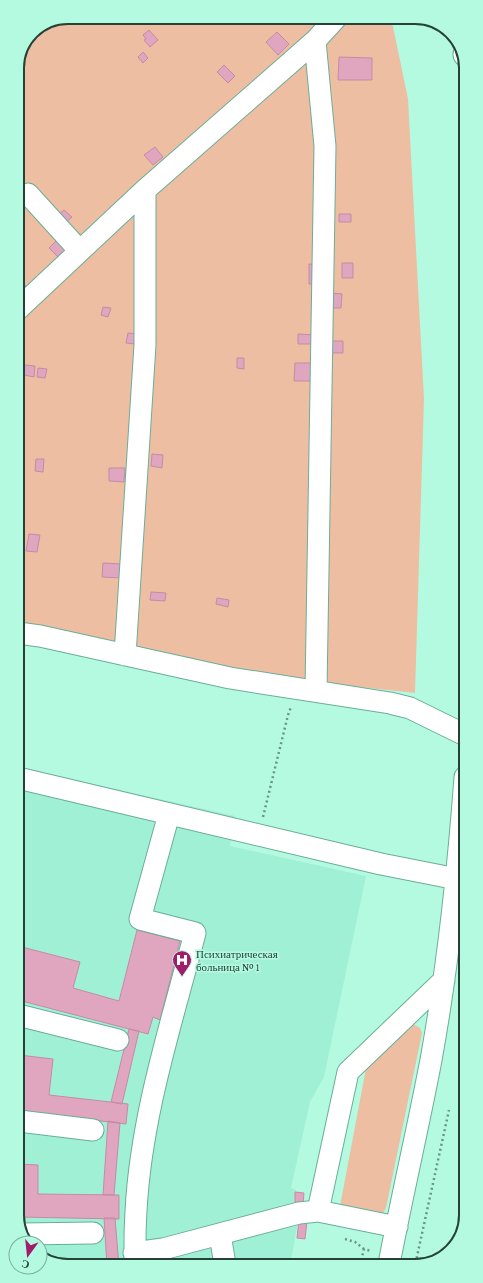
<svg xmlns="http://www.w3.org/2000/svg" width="483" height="1283" font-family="'Crimson Pro',serif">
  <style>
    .built { fill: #a0f0d5 }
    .green { fill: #eebea2 }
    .building { fill: #e0a5bf; stroke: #c58ba5 }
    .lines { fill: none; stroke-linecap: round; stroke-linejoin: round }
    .minor-casing { stroke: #6aae97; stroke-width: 23 }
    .path { stroke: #679686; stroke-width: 2.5; stroke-dasharray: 2 3; stroke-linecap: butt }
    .minor { stroke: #fff; stroke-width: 21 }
    .labels { text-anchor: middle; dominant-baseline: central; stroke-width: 3; stroke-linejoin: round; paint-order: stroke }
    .poi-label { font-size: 11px; fill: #254138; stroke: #b4fae1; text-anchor: start }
    .rim { fill: none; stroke: #254138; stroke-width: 2 }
  </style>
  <rect width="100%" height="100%" fill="#b4fae1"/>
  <path class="built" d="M18,767l217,49 -5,30 136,30 -42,201 -14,25 -19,86 5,2 -2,15h7l-11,60 -226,1 -24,-9v-14l-21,-14z"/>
  <path class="green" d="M68,17h323l17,82 16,300 -9,294 -185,-20 -212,-45 -1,-564 15,-32z
    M406,1023c7,2 14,1 16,10l-36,175 -3,5 -6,2 -37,-9 27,-143z"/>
  <path class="building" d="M149,30l9,10 -8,7 -6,-7 2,-1 -3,-4z
    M277,32l12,12 -11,11 -12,-13z
    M143,52l5,6 -5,5 -5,-6z
    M339,57l33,1v22h-34z
    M224,65l11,11 -7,7 -11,-11z
    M155,147l8,10 -10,8 -9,-10z
    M64,210l8,7 -7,6 -7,-8z
    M339,214h12v8h-12z
    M57,240l10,10 -8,8 -10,-10z
    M342,263h11v15h-11z
    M309,264l12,1v19h-12z
    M18,277l13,15 -14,4z
    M331,293l11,1 -1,14h-10z
    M103,307l8,1 -3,9 -7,-2z
    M128,333l11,1 -4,10 -9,-1z
    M298,334l18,1v9h-18z
    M329,341h14v12h-14z
    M237,358h7v11l-7,-1z
    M295,363h18l-1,18h-18z
    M25,365l10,1 -1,11 -10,-2z
    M38,368l9,1 -2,9 -8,-1z
    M152,454l11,1 -1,13 -11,-2z
    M36,459h8l-1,13 -8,-1z
    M109,468h16l-1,14 -15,-1z
    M29,534l11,1 -3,17 -11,-1z
    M103,563l19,1 -1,14 -19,-1z
    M151,592l15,1 -1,8 -15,-1z
    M217,598l12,2 -1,7 -12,-3z
    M137,930l43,11 -20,79 -7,-3 -5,17 -130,-34v-54l62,16 -7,26 46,13z
    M129,1029l10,2 -17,73 -11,-2z
    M19,1055l34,4 -4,36 79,9 -2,20 -107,-13z
    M108,1121l12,2 -6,72h-11z
    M19,1164l19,1v29l81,1v24l-100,-2z
    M295,1192l9,1 -1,12 -8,-1z
    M104,1218h11l4,48h-12z
    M299,1220l8,1 -2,18 -8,-1z"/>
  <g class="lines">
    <defs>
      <path id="minor" d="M315,41l10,105 -9,545
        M464,54v1
        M28,194l52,57
        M17,310l128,-120 170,-149 22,-24
        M18,633l22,3 190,42 160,25 20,5 55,27
        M125,655l20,-310v-155
        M18,778l363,86 76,15
        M18,1015l100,25
        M19,1121l74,9
        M318,1211l79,16
        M22,1234l71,-1
        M220,1234l5,31
        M134,1253l29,-4 136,-36 19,-2 30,-139 96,-92
        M389,1264c13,-68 29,-136 42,-204 17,-94 27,-188 34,-283
        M136,1266c-2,-19 -1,-37 0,-55 5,-95 35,-186 59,-278l-55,-14 29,-105"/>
    </defs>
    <use href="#minor" class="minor-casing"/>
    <path class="path" d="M263,817l25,-102 3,-8
      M345,1239l10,3 9,7
      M409,1260l7,1 33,-151
      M360,1265l4,-16 7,2"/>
    <use href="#minor" class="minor"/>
  </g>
  <defs>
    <symbol id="hospital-pin" viewBox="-11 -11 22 30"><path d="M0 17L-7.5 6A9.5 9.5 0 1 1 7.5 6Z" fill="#a11c6a" stroke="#b4fae1"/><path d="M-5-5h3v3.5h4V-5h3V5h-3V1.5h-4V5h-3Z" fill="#fff"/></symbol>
  </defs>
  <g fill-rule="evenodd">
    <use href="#hospital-pin" x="171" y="949" width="22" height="30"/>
  </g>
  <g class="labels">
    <g class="poi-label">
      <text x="196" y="954">Психиатрическая<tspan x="196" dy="13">больница № 1</tspan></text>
    </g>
  </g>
  <path d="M0 0H483V1283H0ZM68 24H415A44 44 0 0 1 459 68V1215A44 44 0 0 1 415 1259H68A44 44 0 0 1 24 1215V68A44 44 0 0 1 68 24Z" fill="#b4fae1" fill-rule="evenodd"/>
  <path class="rim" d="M68 24H415A44 44 0 0 1 459 68V1215A44 44 0 0 1 415 1259H68A44 44 0 0 1 24 1215V68A44 44 0 0 1 68 24Z"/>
  <g transform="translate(28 1255) rotate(195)"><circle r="19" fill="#b4fae1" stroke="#7bb09d"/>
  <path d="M0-3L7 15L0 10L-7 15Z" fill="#a11c6a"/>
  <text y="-6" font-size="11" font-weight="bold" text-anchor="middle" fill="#254138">С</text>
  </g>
</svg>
